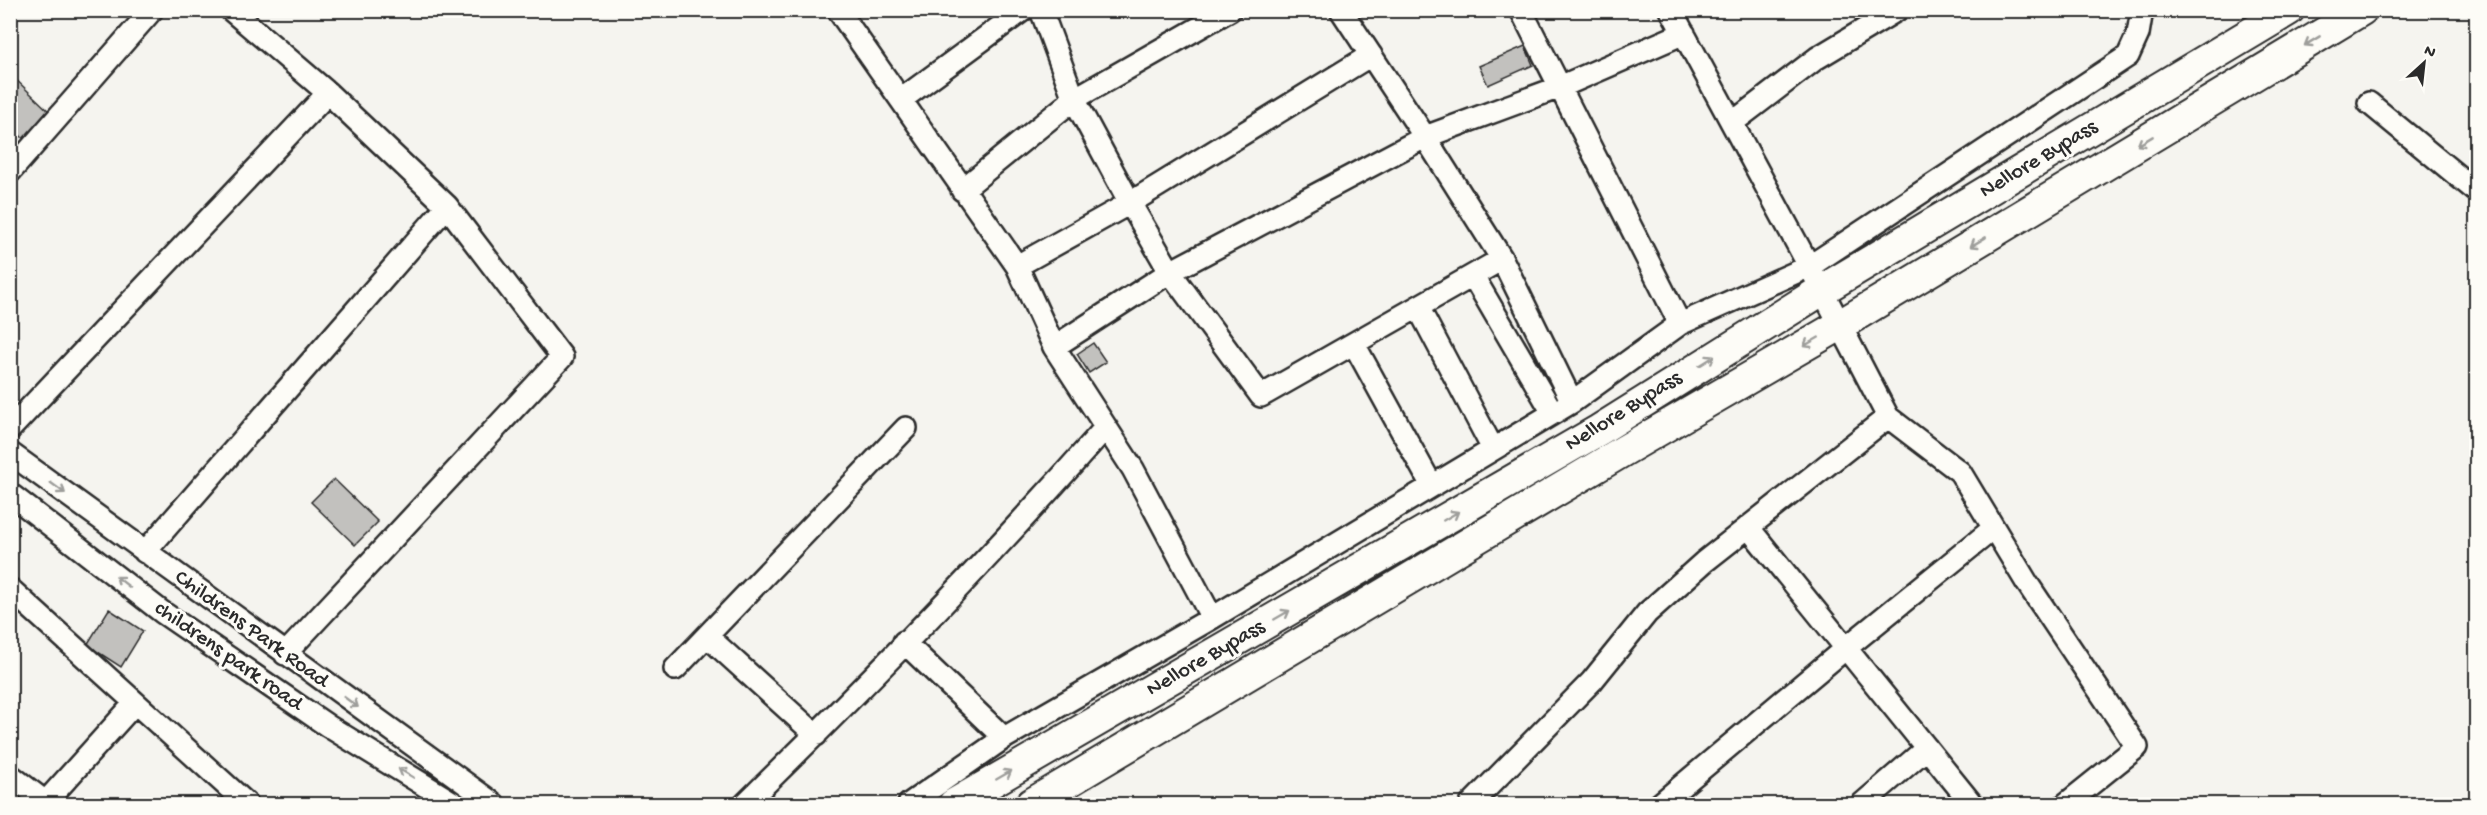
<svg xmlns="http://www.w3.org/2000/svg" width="2487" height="815" font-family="'Gochi Hand',sans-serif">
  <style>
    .building { fill: #c2c1be; stroke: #2b2b2b; stroke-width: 1.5 }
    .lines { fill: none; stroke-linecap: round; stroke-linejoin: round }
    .minor-casing { stroke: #2b2b2b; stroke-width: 26 }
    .highway-casing { stroke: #2b2b2b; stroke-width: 34 }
    .minor { stroke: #fdfcf7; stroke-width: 21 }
    .highway { stroke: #fdfcf7; stroke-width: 30 }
    .oneway { stroke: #9e9e9b }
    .labels { text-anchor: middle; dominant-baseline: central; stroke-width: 6; stroke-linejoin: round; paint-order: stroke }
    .street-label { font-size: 22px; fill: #2b2b2b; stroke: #fdfcf7 }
  </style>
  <rect width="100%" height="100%" fill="#f5f4ef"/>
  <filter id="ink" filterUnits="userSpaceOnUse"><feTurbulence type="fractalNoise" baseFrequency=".0167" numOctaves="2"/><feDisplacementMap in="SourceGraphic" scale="12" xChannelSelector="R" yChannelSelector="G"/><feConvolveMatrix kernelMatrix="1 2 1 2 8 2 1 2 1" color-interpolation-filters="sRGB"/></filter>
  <g filter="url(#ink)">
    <path class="building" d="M2150,10h24l-21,9z
      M1525,46l8,19 -45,20 -9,-19z
      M10,74l42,40 -26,27 -16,-15z
      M1093,343l13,19 -17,11 -12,-19z
      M334,479l44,43 -23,23 -44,-43z
      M109,609l34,22 -22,36 -34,-22z"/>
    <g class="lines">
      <defs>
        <path id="minor" d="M838,10l179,256 37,81 79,122 79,149
          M1041,10l33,89 56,104 40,69 91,124 241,-137
          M1341,10l84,127 135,-50 124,-54
          M1521,10l159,314
          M1671,10l151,280 66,127 72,55 67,111 110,164 -71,57
          M902,99l121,-89
          M2369,103l107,88
          M1732,123l85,-65 80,-48
          M10,172l142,-162
          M962,190l112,-91 156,-89
          M1017,266l113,-63 241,-148
          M1473,276l80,137
          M1418,307l75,142
          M1354,344l78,142
          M1054,347l116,-75 255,-135 77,122 70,143
          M10,429l318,-336
          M10,453l484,351
          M10,494l152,118 166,114 127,78
          M1748,527l224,277
          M145,552l302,-346 -119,-113 -97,-83
          M10,589l237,215
          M707,636l109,99
          M904,642l100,96
          M285,654l277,-297 -115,-151
          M675,669l231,-241
          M10,775l38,29
          M44,804l91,-101
          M745,804c124,-121 246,-247 361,-377
          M909,804l95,-66 208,-120 360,-216 108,-78 130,-58 318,-210 10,-22 4,-24
          M1471,804l121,-123 55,-68 57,-51 184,-145
          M1660,804l186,-156 148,-120
          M1862,804l65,-56"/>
        <path id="highway" d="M954,804l645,-374 223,-140 467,-280
          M1031,804l594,-354 215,-125 522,-315"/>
      </defs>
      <use href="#minor" class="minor-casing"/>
      <use href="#highway" class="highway-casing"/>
      <use href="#minor" class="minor"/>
      <use href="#highway" class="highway"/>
    </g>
    <defs><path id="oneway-shaft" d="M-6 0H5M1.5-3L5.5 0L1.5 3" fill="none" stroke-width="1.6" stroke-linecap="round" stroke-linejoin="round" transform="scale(1.5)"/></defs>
    <g class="oneway">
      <use href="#oneway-shaft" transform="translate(2312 41) rotate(149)"/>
      <use href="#oneway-shaft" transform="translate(2145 141) rotate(149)"/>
      <use href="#oneway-shaft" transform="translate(1978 242) rotate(149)"/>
      <use href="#oneway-shaft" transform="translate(1811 342) rotate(150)"/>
      <use href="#oneway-shaft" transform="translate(1707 361) rotate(-32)"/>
      <use href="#oneway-shaft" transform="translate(58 488) rotate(36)"/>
      <use href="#oneway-shaft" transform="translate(1451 516) rotate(-30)"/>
      <use href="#oneway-shaft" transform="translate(123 582) rotate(-142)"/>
      <use href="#oneway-shaft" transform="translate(1282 615) rotate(-30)"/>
      <use href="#oneway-shaft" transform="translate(351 702) rotate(36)"/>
      <use href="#oneway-shaft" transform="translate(406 773) rotate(-149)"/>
      <use href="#oneway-shaft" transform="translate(1004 775) rotate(-30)"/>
    </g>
  </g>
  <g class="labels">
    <g class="street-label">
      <text transform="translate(2039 160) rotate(-31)">Nellore Bypass</text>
      <text transform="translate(1624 412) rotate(-32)">Nellore Bypass</text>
      <text transform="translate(251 630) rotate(36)">Childrens Park Road</text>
      <text transform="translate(228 657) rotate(35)">childrens park road</text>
      <text transform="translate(1206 659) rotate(-30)">Nellore Bypass</text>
    </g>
  </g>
  <rect width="2487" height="815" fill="none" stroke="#fdfcf7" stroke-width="36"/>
  <rect x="18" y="18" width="2451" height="779" fill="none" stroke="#2b2b2b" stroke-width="2" filter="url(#ink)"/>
  <g transform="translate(2424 63) rotate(27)" stroke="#fdfcf7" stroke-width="4.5" paint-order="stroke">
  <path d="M0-4.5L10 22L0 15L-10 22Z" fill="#2b2b2b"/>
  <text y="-9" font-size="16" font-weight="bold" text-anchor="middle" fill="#2b2b2b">N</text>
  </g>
</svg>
